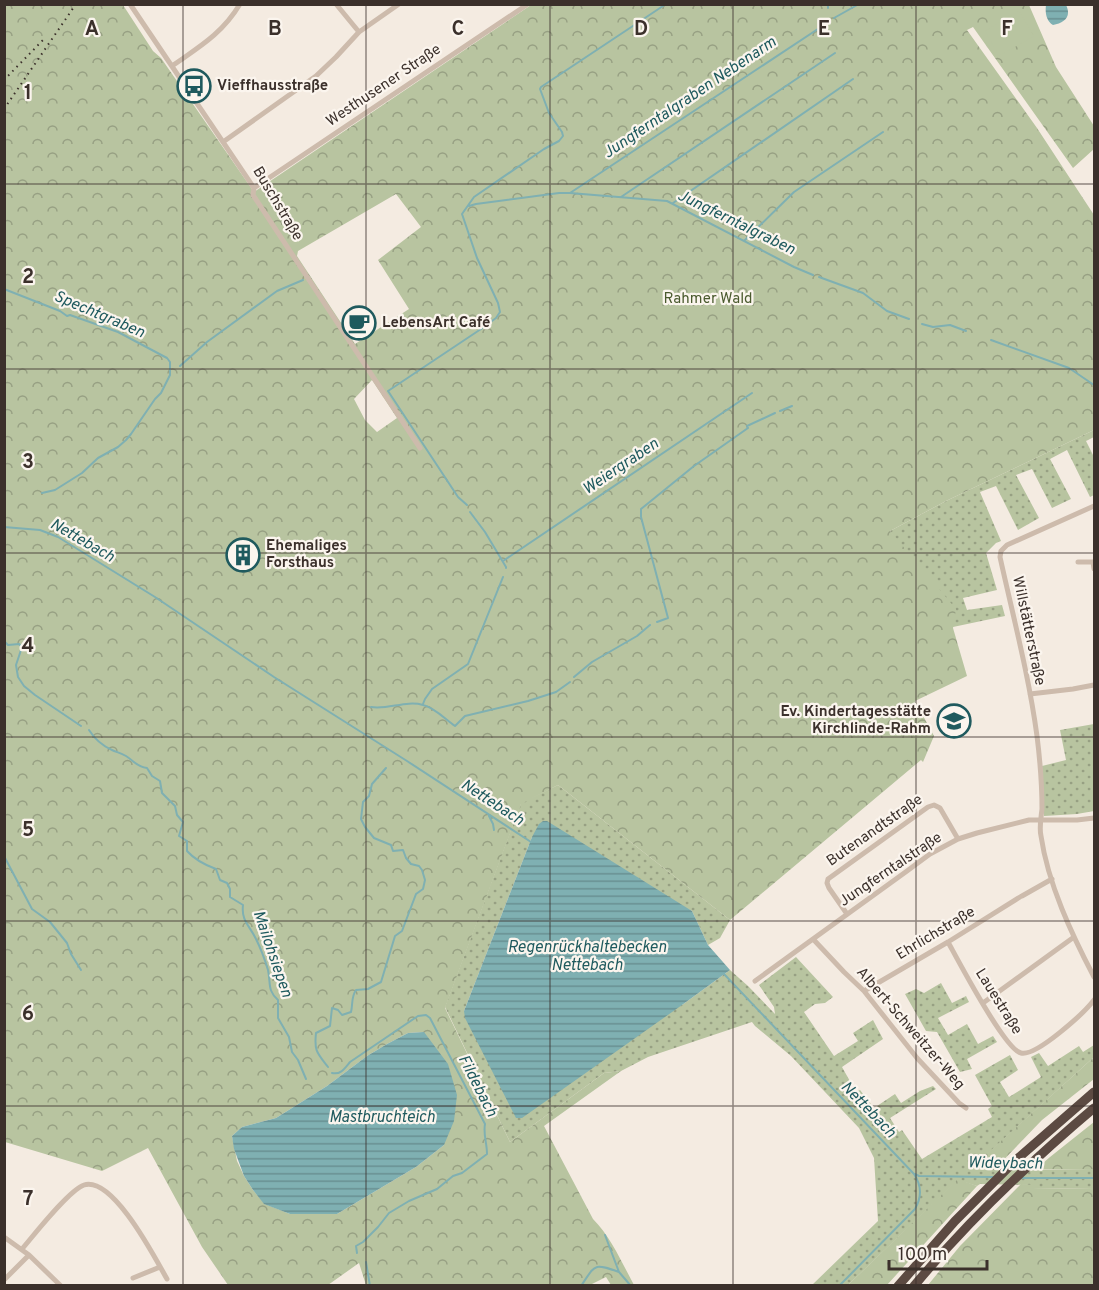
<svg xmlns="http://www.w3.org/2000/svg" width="1099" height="1290" font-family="Overpass,sans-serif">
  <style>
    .grass { fill: url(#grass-dots) }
    .forest { fill: url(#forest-crowns); fill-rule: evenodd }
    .pitch { fill: #b8c4a0 }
    .water { fill: url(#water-rules) }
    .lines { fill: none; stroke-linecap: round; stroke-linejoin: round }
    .stream { stroke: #7fb0b2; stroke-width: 2 }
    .minor { stroke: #cdbbac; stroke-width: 5 }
    .motorway { stroke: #5c4a42; stroke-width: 9 }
    .rail { stroke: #3b302b; stroke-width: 2; stroke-dasharray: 1.5 4.5; stroke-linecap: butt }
    .grid { fill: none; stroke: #3b302b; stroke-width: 1.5; stroke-opacity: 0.55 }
    .labels { text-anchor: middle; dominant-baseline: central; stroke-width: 4.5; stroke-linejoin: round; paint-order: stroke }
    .poi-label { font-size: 15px; font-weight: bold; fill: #3b302b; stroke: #fbf5ee; text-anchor: start }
    .street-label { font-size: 15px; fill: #3b302b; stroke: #fbf5ee }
    .park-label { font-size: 15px; fill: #4a5a2e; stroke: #fbf5ee }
    .water-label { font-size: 16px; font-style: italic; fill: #1f5a5e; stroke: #fbf5ee }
    .grid-label { font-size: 20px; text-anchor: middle; font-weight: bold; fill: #3b302b; stroke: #fbf5ee; stroke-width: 4.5; stroke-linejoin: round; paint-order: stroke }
  </style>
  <defs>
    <pattern id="grass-dots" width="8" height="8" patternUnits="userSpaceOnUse" patternTransform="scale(1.5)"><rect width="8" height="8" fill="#b8c4a0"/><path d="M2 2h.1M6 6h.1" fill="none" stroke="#97a083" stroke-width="1.8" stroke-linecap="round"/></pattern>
    <pattern id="forest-crowns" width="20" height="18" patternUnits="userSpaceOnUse" patternTransform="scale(1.5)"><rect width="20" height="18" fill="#b8c4a0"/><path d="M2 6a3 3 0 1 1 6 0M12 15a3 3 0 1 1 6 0" fill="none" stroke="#97a083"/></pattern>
    <pattern id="water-rules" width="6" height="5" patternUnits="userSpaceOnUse" patternTransform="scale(1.5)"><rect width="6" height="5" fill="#7fb0b2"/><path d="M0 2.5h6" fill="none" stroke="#699091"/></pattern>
  </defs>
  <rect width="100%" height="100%" fill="#f4ebe1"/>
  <path class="grass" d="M1094,430v7l-8,4 8,16v38l-4,2 -23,-47 -17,9 21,40 -19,9 -20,-39 -16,6 23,43 -21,12 -22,-44 -16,6 21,49 -5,2 -10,10 11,37 -34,8 4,12 35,-5 3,11 -52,11 -63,-96 56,-30z
    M1094,724v87l-17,3 -33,2 -2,-50 24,-6 -6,-30z
    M558,785l172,135 -10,18 -12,7 -16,-34 -160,-74 -68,174 218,-6 48,-35 18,16 27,28 -1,-7 -15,-22 37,-28 37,40 -8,6 -10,1 -11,8 30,44 24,-15 -5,-8 20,-13 10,19 -41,28 14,25 4,-2 14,18 21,-14 6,9 19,-12 13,-5 3,3 -46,29 9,14 3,-2 20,29 70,-42 -4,-8 4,-3 -17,-31 35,-20 8,15 -18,12 9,15 32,-20 -10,-20 8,-4 9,13 31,-20 4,6 11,-7v12l-123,112 17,1 106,-1v19l-61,1v-4l-53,-1 -3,2 -19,-6 -110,105h-36l66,-64 -4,-63 -15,-30 -68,-72 -36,-30 -3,-4 -104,35 -27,14 -17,2 -94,69 -65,-135 76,-204z
    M941,983l11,20 14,-7 3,6 -31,16 10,17 19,-11 11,20 15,-8 4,6 -30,17 5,10 -12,3 -23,-40 -11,-1 -21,-37 11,-5 8,4z"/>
  <path class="forest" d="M4,5h119l30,46 8,7 93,134 277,-187h498l27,62 38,59v23l-21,19 -100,-141 -6,3 70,98 57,87v215l-148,71 -56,30 66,78 -3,19 14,48 -52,25 19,35 -11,26 -2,-2 -191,160 -172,-135 -37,19 -76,204 65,134 94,-69 17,-2 -77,55 49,93c18,18 29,44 41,66h-23l-5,-8 -18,9 -222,-1 -7,-22 -31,22h-100l-26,-38 -54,-99 -46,23 -97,-29zM396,194l25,33 -43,33 31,49 -54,35 -58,-88 1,-5zM372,380l25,38 -20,14 -12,-12 -11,-21zM424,1032l20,113 -28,22 -79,47h-47l-25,-10 -12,-14 -9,-14 -7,-15 -5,-25 10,-9 34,-9 51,-32 40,-30 20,-12 21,-11z
    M1094,1057v22l-52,41 -48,50 -24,-1z
    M1094,1122v47h-58l14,-12z
    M958,1179l19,7 -90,99h-39z
    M1021,1184l12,1v4l61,-1v97h-166l32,-39z"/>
  <path class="pitch" d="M1019,11l15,25 -35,20 -14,-25z"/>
  <path class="water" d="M1046,5h20c6,12 -2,18 -13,20 -7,-4 -8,-13 -7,-20z
    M543,821h4l145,90 16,34 22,25 -48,35 -160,113h-6l-51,-100 -1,-7 68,-174 7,-13z
    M424,1032l24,32 9,31 -3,26 -10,24 -28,22 -79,47h-47l-26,-10 -11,-14 -9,-14 -10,-27 -2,-13 10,-9 34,-9 51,-32 40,-30 20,-12 21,-11z"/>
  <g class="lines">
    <path class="stream" d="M828,8v-4
      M834,18l25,-14
      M570,193l260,-172
      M621,197l214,-144
      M673,203l180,-124
      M469,206l7,-2 83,-11h11l97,8 127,66 19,8
      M744,241l50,-49 89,-60
      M819,277l44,16 24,18 22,8
      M4,289l56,22 7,5 3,-1 48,17 49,26 3,4v13l-9,18 -6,6 -24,35 -5,6 -8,7 -20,11 -16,15 -27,17 -13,3
      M922,324l11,3 17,-2 16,6
      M991,340l78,28 25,17
      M180,366l27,-24 70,-51 26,-11
      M780,411l12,-5
      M467,505l-9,-8 -70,-106 93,-62 15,-11 4,-6 -2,-9 -21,-45 -15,-44 12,-17 70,-48 15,-8 4,-5 -1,-4 -13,-19 -9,-24 1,-2 125,-83
      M470,512l15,20 21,35v1
      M4,527l36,3 18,7 97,60 119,80 133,84 124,81
      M503,561l249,-168
      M657,622l11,-4 -27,-101v-8l53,-43 54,-38 -1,-2 28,-13
      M4,641l4,4 11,-1 3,3 -6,18 2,12 6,9 11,9 46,31
      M574,677l18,-15 45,-26 13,-11
      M423,704l2,-5 7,-10 36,-25 35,-87
      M371,707c17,3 35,-7 52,-2 11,2 23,15 32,21l10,-10 63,-15 28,-9 14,-10
      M89,730c5,8 14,16 23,20 4,2 9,3 14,6 8,5 11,11 21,12l5,8 8,5 2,12 13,13 2,9 6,7 -4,14 8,5v10c8,9 18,14 29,18l4,11 7,3 3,6v8l13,8c-2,16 7,21 13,34 5,10 9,21 12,31 3,14 -1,20 10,30v18l11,19 3,15 6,8 8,19
      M489,816l4,8 1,6
      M4,856l28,53 18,13 17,21 4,11 10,16
      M724,974l190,200c8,12 8,23 1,35l-76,77
      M328,1067c-11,-14 -14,-16 -12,-34l14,-7 2,-18 6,2 4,5 9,-3c2,-8 0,-15 5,-22l12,-1 13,-7 14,-46 7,-5 14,-37 7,-5 2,-9 -3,-10 -3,-4 -8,-2 -5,-6 -3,-8 -10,1 -2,-6 -17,-7 -9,-11 -4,-8 2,-17 6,-6 3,-12 14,-16
      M332,1073c9,2 13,-5 18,-11l68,-46 8,-1 4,3 55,106c-2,10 2,19 2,30l-25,19 -9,3 -16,13 -28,12 -20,12 -11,14 -15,15 -7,4 1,7
      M915,1174l4,2 74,1
      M1019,1178h75
      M605,1235l14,37 12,14
      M366,1262l4,24
      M581,1286c15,-22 12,-23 38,-14"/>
    <path class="minor" d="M130,4l124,184 -1,7 167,253
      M336,4l23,28
      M172,66c27,-19 50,-32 68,-62
      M223,142l93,-66 20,-19 23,-25 40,-28
      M254,188l274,-184
      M1094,506l-87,39 -6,6 -1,6c13,59 29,119 37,179 3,24 5,49 5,73 -1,9 -3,19 -1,27 7,48 31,99 53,141
      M1078,562h15l1,7
      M1030,694l43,-5 21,-4
      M1022,896l30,-17
      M847,914l-18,-26 -2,-5 1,-4 100,-72 6,-2 6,3 18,31
      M813,939l31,33 20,19 53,67 42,45 7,5
      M948,942c10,18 57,108 73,111 15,4 63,-40 73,-53
      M755,981l152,-110 23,-17 28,-15 19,-6 52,-13h48l17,-2
      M864,991l84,-49 72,-45
      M983,1003l91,-66
      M4,1237l25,18 32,31
      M22,1249c12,-14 47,-59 62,-64 29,-9 71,73 83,94
      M133,1278l27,-11
      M4,1280l25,-25"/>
    <path class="motorway" d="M898,1286l57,-65 62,-62 77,-67
      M914,1286c54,-65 116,-124 180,-178"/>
    <path class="rail" d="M4,80l40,-41
      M4,109l72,-105"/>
  </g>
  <path class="grid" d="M183,4v1282M366,4v1282M550,4v1282M733,4v1282M916,4v1282M4,184h1090M4,369h1090M4,553h1090M4,737h1090M4,921h1090M4,1106h1090"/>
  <defs>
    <symbol id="bus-ring" viewBox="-11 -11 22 22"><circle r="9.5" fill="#fbf5ee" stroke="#1f5a5e" stroke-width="1.5"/><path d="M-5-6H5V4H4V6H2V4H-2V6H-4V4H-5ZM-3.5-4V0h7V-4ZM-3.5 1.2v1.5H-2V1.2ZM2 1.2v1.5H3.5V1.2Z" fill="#1f5a5e"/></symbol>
    <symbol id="cafe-ring" viewBox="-11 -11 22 22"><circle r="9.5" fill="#fbf5ee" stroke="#1f5a5e" stroke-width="1.5"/><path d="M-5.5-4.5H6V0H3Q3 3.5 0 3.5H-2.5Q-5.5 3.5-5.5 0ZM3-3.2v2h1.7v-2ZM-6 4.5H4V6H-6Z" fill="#1f5a5e"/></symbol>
    <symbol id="building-ring" viewBox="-11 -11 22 22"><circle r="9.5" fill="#fbf5ee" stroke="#1f5a5e" stroke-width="1.5"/><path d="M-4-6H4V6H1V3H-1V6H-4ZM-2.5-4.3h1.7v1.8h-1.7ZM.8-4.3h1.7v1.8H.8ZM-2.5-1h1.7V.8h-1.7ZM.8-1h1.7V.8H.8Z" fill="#1f5a5e"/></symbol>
    <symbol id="school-ring" viewBox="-11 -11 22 22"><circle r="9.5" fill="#fbf5ee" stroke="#1f5a5e" stroke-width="1.5"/><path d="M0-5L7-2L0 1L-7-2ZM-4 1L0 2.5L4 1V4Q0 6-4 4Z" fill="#1f5a5e"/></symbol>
  </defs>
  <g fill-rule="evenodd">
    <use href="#bus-ring" x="175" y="67" width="38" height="38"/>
    <use href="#cafe-ring" x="340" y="304" width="38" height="38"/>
    <use href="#building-ring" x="224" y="536" width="38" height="38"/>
    <use href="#school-ring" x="935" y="702" width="38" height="38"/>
  </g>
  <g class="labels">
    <g class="poi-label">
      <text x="217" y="86">Vieffhausstraße</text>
      <text x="382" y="323">LebensArt Café</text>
      <text x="266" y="546">Ehemaliges<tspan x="266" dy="17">Forsthaus</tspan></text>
      <text x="931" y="712" text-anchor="end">Ev. Kindertagesstätte<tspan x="931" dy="17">Kirchlinde-Rahm</tspan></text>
    </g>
    <g class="street-label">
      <text transform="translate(384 86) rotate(-34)">Westhusener Straße</text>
      <text transform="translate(277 204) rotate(59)">Buschstraße</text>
      <text transform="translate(1028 631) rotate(78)">Willstätterstraße</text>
      <text transform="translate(875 831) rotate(-35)">Butenandtstraße</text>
      <text transform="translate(891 870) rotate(-34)">Jungferntalstraße</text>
      <text transform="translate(936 934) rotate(-31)">Ehrlichstraße</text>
      <text transform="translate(998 1002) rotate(58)">Lauestraße</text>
      <text transform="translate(910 1029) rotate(49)">Albert-Schweitzer-Weg</text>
    </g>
    <g class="park-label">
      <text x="708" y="299">Rahmer Wald</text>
    </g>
    <g class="water-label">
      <text transform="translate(690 98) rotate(-34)">Jungferntalgraben Nebenarm</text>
      <text transform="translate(736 223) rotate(26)">Jungferntalgraben</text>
      <text transform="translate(99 315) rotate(23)">Spechtgraben</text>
      <text transform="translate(621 467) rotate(-34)">Weiergraben</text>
      <text transform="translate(82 541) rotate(30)">Nettebach</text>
      <text transform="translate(492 803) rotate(33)">Nettebach</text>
      <text x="587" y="948">Regenrückhaltebecken<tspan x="587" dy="18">Nettebach</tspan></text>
      <text transform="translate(272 954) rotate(71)">Mailohsiepen</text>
      <text transform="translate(477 1086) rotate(63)">Fildebach</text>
      <text transform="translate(868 1110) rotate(46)">Nettebach</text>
      <text x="382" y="1118">Mastbruchteich</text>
      <text transform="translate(1005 1164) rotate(1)">Wideybach</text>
    </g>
  </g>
  <g class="grid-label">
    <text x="92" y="35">A</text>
    <text x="275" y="35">B</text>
    <text x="458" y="35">C</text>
    <text x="641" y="35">D</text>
    <text x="824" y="35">E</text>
    <text x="1007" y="35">F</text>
    <text x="28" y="99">1</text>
    <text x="28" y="283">2</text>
    <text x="28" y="468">3</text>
    <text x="28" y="652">4</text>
    <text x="28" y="836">5</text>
    <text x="28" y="1020">6</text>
    <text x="28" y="1205">7</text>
  </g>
  <rect width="1099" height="1290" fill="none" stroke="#3b302b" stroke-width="12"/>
  <path d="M889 1260v9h98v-9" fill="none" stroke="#3b302b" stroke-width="3"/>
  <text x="898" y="1260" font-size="18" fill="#3b302b" stroke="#fbf5ee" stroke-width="4.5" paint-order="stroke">100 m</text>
</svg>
